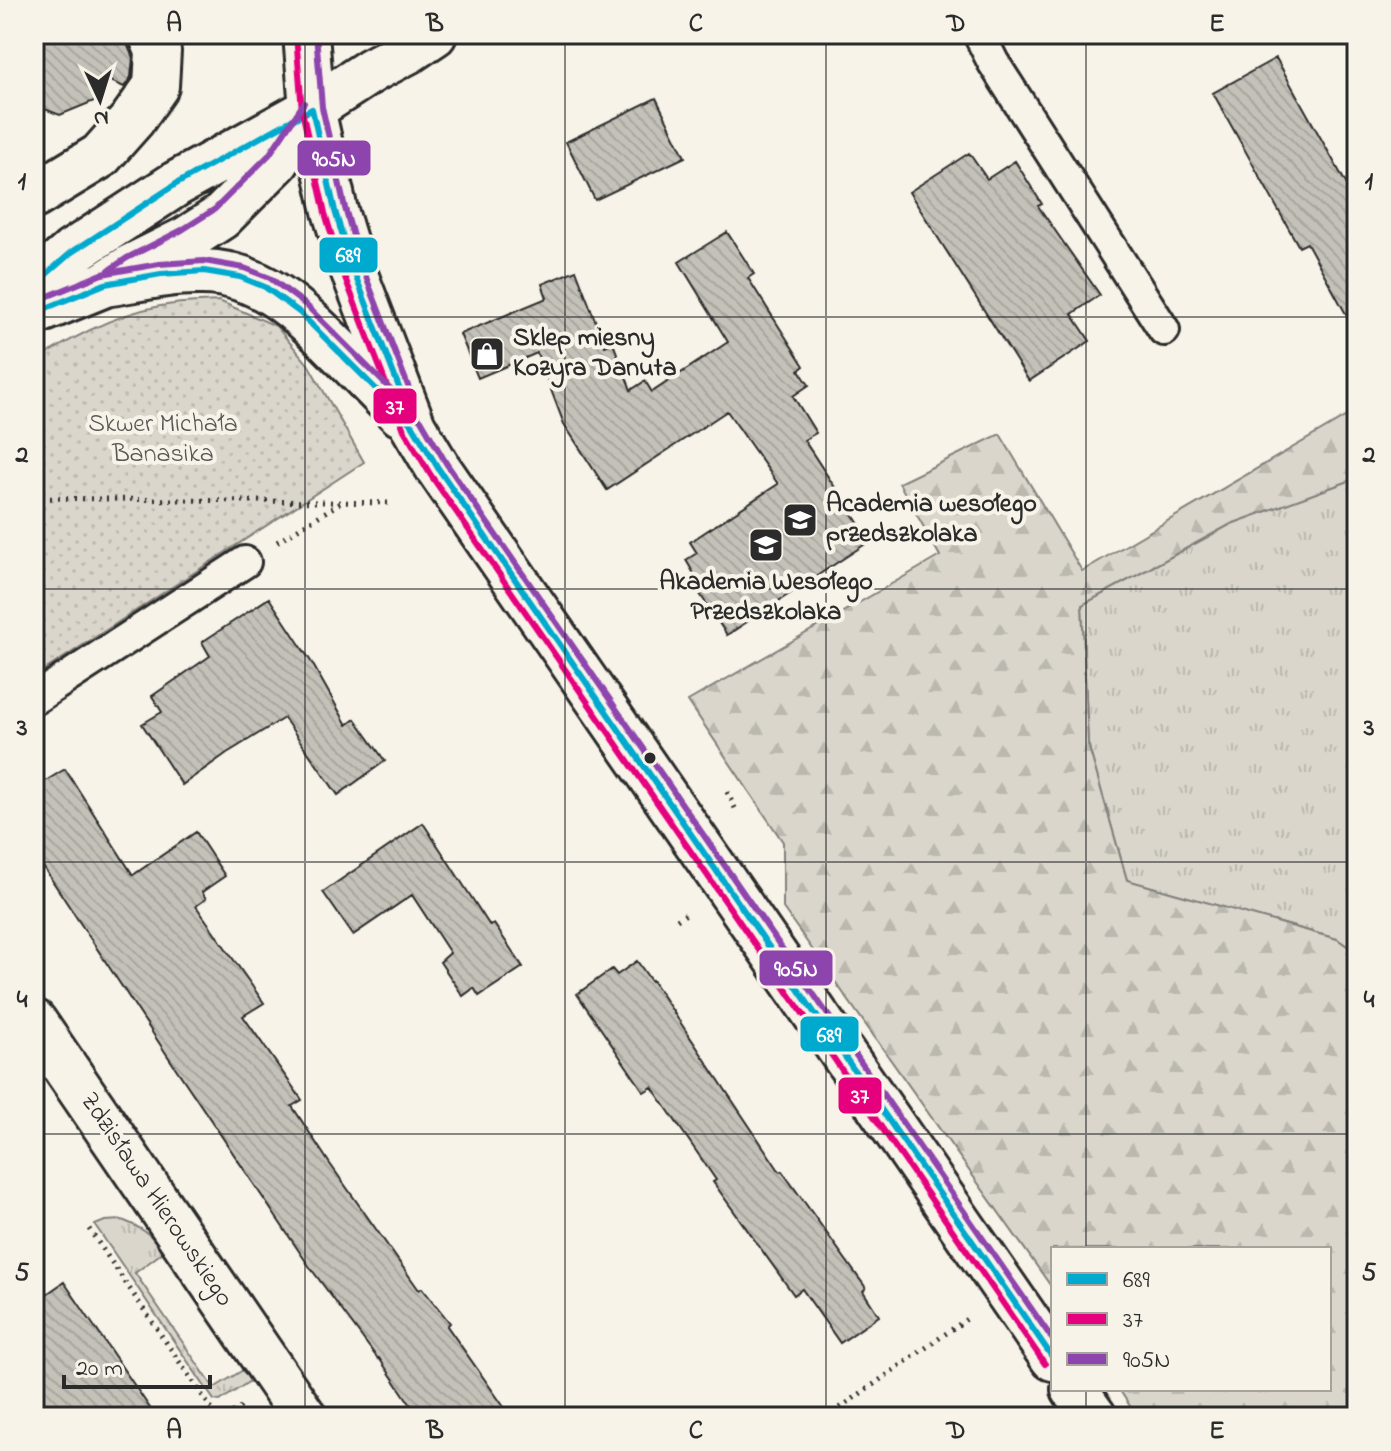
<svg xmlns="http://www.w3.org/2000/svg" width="1391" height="1451" font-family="'Indie Flower',sans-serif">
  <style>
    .grass { fill: url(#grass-tufts); stroke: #82807c; stroke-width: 2 }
    .forest { fill: url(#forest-firs); stroke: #82807c; stroke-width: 2 }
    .park { fill: url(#park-dots); stroke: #82807c; stroke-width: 2 }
    .building { fill: url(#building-back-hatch); stroke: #2b2b2b; stroke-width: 2 }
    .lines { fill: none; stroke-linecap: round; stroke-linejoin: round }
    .service-casing { stroke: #2b2b2b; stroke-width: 36 }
    .minor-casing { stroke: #2b2b2b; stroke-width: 50 }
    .tertiary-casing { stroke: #2b2b2b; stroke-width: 50 }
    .path { stroke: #2b2b2b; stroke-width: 5; stroke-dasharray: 2 6; stroke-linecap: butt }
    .service { stroke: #f7f3e8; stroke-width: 30 }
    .minor { stroke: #f7f3e8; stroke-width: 44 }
    .tertiary { stroke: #f7f3e8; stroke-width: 44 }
    .bus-1-casing { stroke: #f7f3e8; stroke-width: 12 }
    .bus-2-casing { stroke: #f7f3e8; stroke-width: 12 }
    .bus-3-casing { stroke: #f7f3e8; stroke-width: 12 }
    .bus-1 { stroke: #00a9ce; stroke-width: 6 }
    .bus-2 { stroke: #e5007d; stroke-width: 6 }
    .bus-3 { stroke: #8e44ad; stroke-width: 6 }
    .grid { fill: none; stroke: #2b2b2b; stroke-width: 2; stroke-opacity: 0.55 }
    .bus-dot { fill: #2b2b2b; stroke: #f7f3e8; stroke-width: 3 }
    .labels { text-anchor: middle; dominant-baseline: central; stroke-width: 8; stroke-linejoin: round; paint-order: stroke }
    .poi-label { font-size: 26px; font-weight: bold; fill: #2b2b2b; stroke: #f7f3e8; text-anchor: start }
    .park-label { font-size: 26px; fill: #575653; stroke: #f7f3e8 }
    .street-label { font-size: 26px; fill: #2b2b2b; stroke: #f7f3e8 }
    .line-badge { stroke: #f7f3e8; stroke-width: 3 }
    .badge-label { font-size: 22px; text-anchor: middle; font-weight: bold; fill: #fff }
    .neatline { fill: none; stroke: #2b2b2b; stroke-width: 3 }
    .grid-label { font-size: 26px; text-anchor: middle; font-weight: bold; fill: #2b2b2b }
  </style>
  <defs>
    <pattern id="grass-tufts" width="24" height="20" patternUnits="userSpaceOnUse" patternTransform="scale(2)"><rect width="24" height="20" fill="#dad6cc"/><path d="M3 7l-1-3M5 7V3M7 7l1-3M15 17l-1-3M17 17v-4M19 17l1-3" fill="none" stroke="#bbb8af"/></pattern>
    <pattern id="forest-firs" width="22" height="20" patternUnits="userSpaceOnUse" patternTransform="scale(2)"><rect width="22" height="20" fill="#dad6cc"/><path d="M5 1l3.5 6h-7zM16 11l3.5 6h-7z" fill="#bbb8af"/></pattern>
    <pattern id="park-dots" width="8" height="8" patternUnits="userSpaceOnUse" patternTransform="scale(2)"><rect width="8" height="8" fill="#dad6cc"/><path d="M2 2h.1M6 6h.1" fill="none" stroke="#bbb8af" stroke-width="1.8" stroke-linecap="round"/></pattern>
    <pattern id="building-back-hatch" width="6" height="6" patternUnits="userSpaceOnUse" patternTransform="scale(2)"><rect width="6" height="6" fill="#c4c1b9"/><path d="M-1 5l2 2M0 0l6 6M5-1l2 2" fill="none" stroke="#a9a69f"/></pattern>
  </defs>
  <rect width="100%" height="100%" fill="#f7f3e8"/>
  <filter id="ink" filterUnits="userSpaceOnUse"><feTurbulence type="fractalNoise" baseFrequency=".0125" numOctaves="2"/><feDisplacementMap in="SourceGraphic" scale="16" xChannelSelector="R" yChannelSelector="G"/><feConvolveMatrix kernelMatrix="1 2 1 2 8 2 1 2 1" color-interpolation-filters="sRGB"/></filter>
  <g filter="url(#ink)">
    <path class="grass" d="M1357,478v475l-20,-14 -210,-59 -39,-136 -6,-139 149,-81z
      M122,1220c18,7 32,15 41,32l-28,21 79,115 29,-18 7,11 -30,20 -6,-1 -119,-175 10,-4z"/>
    <path class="forest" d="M1357,410v68l-126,46 -149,81 6,139 39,136 210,59 20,14v464h-220l-18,-28h210v-140h-276v40l-270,-381v-66l-95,-141 252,-145 -41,-73 101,-49 82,137z"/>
    <path class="park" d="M219,301l57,25 32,38 56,98 -330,215v-315c40,-26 92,-53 140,-58 15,-2 30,-2 45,-3z"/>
    <path class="building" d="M34,34h89l10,24 -2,19 -7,10 -20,-9 -10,23 -34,14 -26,-10z
      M1276,58l81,145v131l-50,-91 -8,4 -86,-154z
      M656,98l29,59 -90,43 -29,-58z
      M969,153l18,26 28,-18 27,43 -4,2 62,89 -28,19 18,27 -61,40 -120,-189z
      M727,232l27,42 -6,4 56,88 -5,4 10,15 -16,11 23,37 -12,7 66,101 -143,94 -29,-44 5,-2 -17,-29 11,-7 -7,-11 88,-58 -51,-73 -120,79 -43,-66 -27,-71 -59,25 -18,-44 87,-36 -5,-14 34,-14 29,76 8,-3 18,47 14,-9 7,11 76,-50 -49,-80z
      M269,598l43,65 35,62 8,-6 30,42 -47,34 -54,-77 -57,35 -45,32 -40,-61 20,-12 -10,-16 58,-40 -8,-14z
      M65,769l68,106 63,-43 29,44 -23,16 4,7 -10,7 68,97 -21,13 59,84 -10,6 38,58 89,126 3,-2 28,35 -3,3 64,91h-92l-40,-59 -1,1 -69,-93 -136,-202 -139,-211v-65z
      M423,823l67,103 4,-2 29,43 -44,29 -5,-8 -11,8 -23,-34 10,-9 -38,-58 -59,40 -30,-43z
      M637,961l14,20 1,-1 128,192 2,-1 84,117 -3,3 16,25 -39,27 -38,-54 -8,6 -81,-113 3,-2 -64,-93 -8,5 -67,-98 35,-25 5,6z
      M64,1282l30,44 62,91h-122v-114z"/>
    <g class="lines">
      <defs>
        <path id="service" d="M979,34l14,28 171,268
          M34,699l211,-137"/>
        <path id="minor" d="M34,196l66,-40 32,-36 24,-34 2,-35 -7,-17
          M34,1022l270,395"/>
        <path id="tertiary" d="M306,34l6,75 23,102 17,56 61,159 25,42 615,890
          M105,284c32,-5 65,-13 97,-12 60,0 100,42 139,81 20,20 40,41 60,61
          M34,285l38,-33 104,-68 136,-75 60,-39 38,-20 24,-16
          M34,313l71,-29 26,-17 56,-28 34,-22 56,-56 29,-43
          M1074,1389l20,28"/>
      </defs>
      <use href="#service" class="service-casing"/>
      <use href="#minor" class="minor-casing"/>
      <use href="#tertiary" class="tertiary-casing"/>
      <path class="path" d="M34,498l359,5
        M277,542l63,-39
        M727,792l10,20
        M677,920l12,-8
        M89,1229l128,188
        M226,1417l15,-10
        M827,1417l144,-101"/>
      <use href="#service" class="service"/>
      <use href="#minor" class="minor"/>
      <use href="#tertiary" class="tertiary"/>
      <defs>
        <path id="bus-1" d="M312,109l23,102 17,56 50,128
          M34,285l38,-33 104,-68 136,-75
          M34,313l71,-29 56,-10 43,-3 36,6 25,10 34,25 114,114 25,42 615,890"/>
        <path id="bus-2" d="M296,35l6,76 23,102 17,57 62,160 26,44 615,890"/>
        <path id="bus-3" d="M316,34l6,73 23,101 16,56 49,127
          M109,270l18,-12 55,-28 33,-21 54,-54 35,-52
          M34,302l68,-28 57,-10 45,-3 40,7 26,10 36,27 115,115 25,43 607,877"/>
      </defs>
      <use href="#bus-1" class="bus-1-casing"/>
      <use href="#bus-2" class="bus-2-casing"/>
      <use href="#bus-3" class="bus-3-casing"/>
      <use href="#bus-1" class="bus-1"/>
      <use href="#bus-2" class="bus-2"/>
      <use href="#bus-3" class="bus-3"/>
    </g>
  </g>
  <path class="grid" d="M305,34v1383M565,34v1383M826,34v1383M1086,34v1215M34,317h1323M34,589h1323M34,862h1323M34,1134h1323M1086,1389v28"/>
  <defs>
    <symbol id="shop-square" viewBox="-11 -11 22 22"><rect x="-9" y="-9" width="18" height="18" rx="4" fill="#2b2b2b" stroke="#f7f3e8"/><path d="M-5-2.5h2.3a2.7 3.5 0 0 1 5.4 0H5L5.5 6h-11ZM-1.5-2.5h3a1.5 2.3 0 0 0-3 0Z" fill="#fff"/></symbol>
    <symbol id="school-square" viewBox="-11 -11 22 22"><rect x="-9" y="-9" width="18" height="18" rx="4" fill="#2b2b2b" stroke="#f7f3e8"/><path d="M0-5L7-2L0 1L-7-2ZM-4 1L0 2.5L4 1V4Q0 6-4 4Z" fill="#fff"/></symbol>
  </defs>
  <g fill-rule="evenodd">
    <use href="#shop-square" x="467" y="334" width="40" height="40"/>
    <use href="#school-square" x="780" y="500" width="40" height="40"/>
    <use href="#school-square" x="746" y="525" width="40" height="40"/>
  </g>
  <circle class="bus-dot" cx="650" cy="758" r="7"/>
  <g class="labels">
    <g class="poi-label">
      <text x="513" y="339">Sklep miesny<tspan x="513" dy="30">Kozyra Danuta</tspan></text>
      <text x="826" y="505">Academia wesołego<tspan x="826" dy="30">przedszkolaka</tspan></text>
      <text x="766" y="583" text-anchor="middle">Akademia Wesołego<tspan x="766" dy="30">Przedszkolaka</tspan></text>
    </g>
    <g class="park-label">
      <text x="163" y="425">Skwer Michała<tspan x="163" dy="30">Banasika</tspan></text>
    </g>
    <g class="street-label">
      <text transform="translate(156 1200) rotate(56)">Zdzisława Hierowskiego</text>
    </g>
  </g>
  <g class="line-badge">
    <rect x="296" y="139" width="76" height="38" rx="8" fill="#8e44ad"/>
    <rect x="318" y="236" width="61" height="38" rx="8" fill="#00a9ce"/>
    <rect x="372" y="387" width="46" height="38" rx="8" fill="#e5007d"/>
    <rect x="758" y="949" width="76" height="38" rx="8" fill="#8e44ad"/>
    <rect x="799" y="1015" width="61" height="38" rx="8" fill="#00a9ce"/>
    <rect x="837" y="1076" width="46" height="39" rx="8" fill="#e5007d"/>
  </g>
  <g class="badge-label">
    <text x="334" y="166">905N</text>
    <text x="348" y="262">689</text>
    <text x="395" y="414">37</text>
    <text x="796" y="976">905N</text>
    <text x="829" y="1042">689</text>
    <text x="860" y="1103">37</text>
  </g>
  <rect width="1391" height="1451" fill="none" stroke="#f7f3e8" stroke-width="88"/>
  <rect x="1051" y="1247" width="280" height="144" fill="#f7f3e8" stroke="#a5a39c" stroke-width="2"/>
  <rect x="1067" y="1273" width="40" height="12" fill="#00a9ce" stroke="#a5a39c" stroke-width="2"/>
  <text x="1123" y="1287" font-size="24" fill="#2b2b2b">689</text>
  <rect x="1067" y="1313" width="40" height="12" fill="#e5007d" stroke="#a5a39c" stroke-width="2"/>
  <text x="1123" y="1327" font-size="24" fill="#2b2b2b">37</text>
  <rect x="1067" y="1353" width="40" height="12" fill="#8e44ad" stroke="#a5a39c" stroke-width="2"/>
  <text x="1123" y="1367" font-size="24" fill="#2b2b2b">905N</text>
  <g transform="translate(100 100) rotate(176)" stroke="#f7f3e8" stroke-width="6" paint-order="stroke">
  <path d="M0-6L14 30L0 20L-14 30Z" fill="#2b2b2b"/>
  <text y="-12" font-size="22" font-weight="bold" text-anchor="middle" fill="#2b2b2b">N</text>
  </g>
  <path d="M64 1375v12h146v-12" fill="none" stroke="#2b2b2b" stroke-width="4"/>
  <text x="76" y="1375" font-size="24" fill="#2b2b2b" stroke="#f7f3e8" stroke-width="6" paint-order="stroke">20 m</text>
  <rect x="44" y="44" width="1303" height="1363" class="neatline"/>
  <g class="grid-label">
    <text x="174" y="31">A</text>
    <text x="435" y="31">B</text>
    <text x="696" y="31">C</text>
    <text x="956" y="31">D</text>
    <text x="1217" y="31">E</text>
    <text x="22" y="189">1</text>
    <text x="1369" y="189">1</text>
    <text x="22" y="462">2</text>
    <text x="1369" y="462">2</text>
    <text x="22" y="735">3</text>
    <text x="1369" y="735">3</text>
    <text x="22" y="1007">4</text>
    <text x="1369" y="1007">4</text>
    <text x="22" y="1280">5</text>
    <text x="1369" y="1280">5</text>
    <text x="174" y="1438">A</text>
    <text x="435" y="1438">B</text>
    <text x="696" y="1438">C</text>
    <text x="956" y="1438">D</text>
    <text x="1217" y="1438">E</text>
  </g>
</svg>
